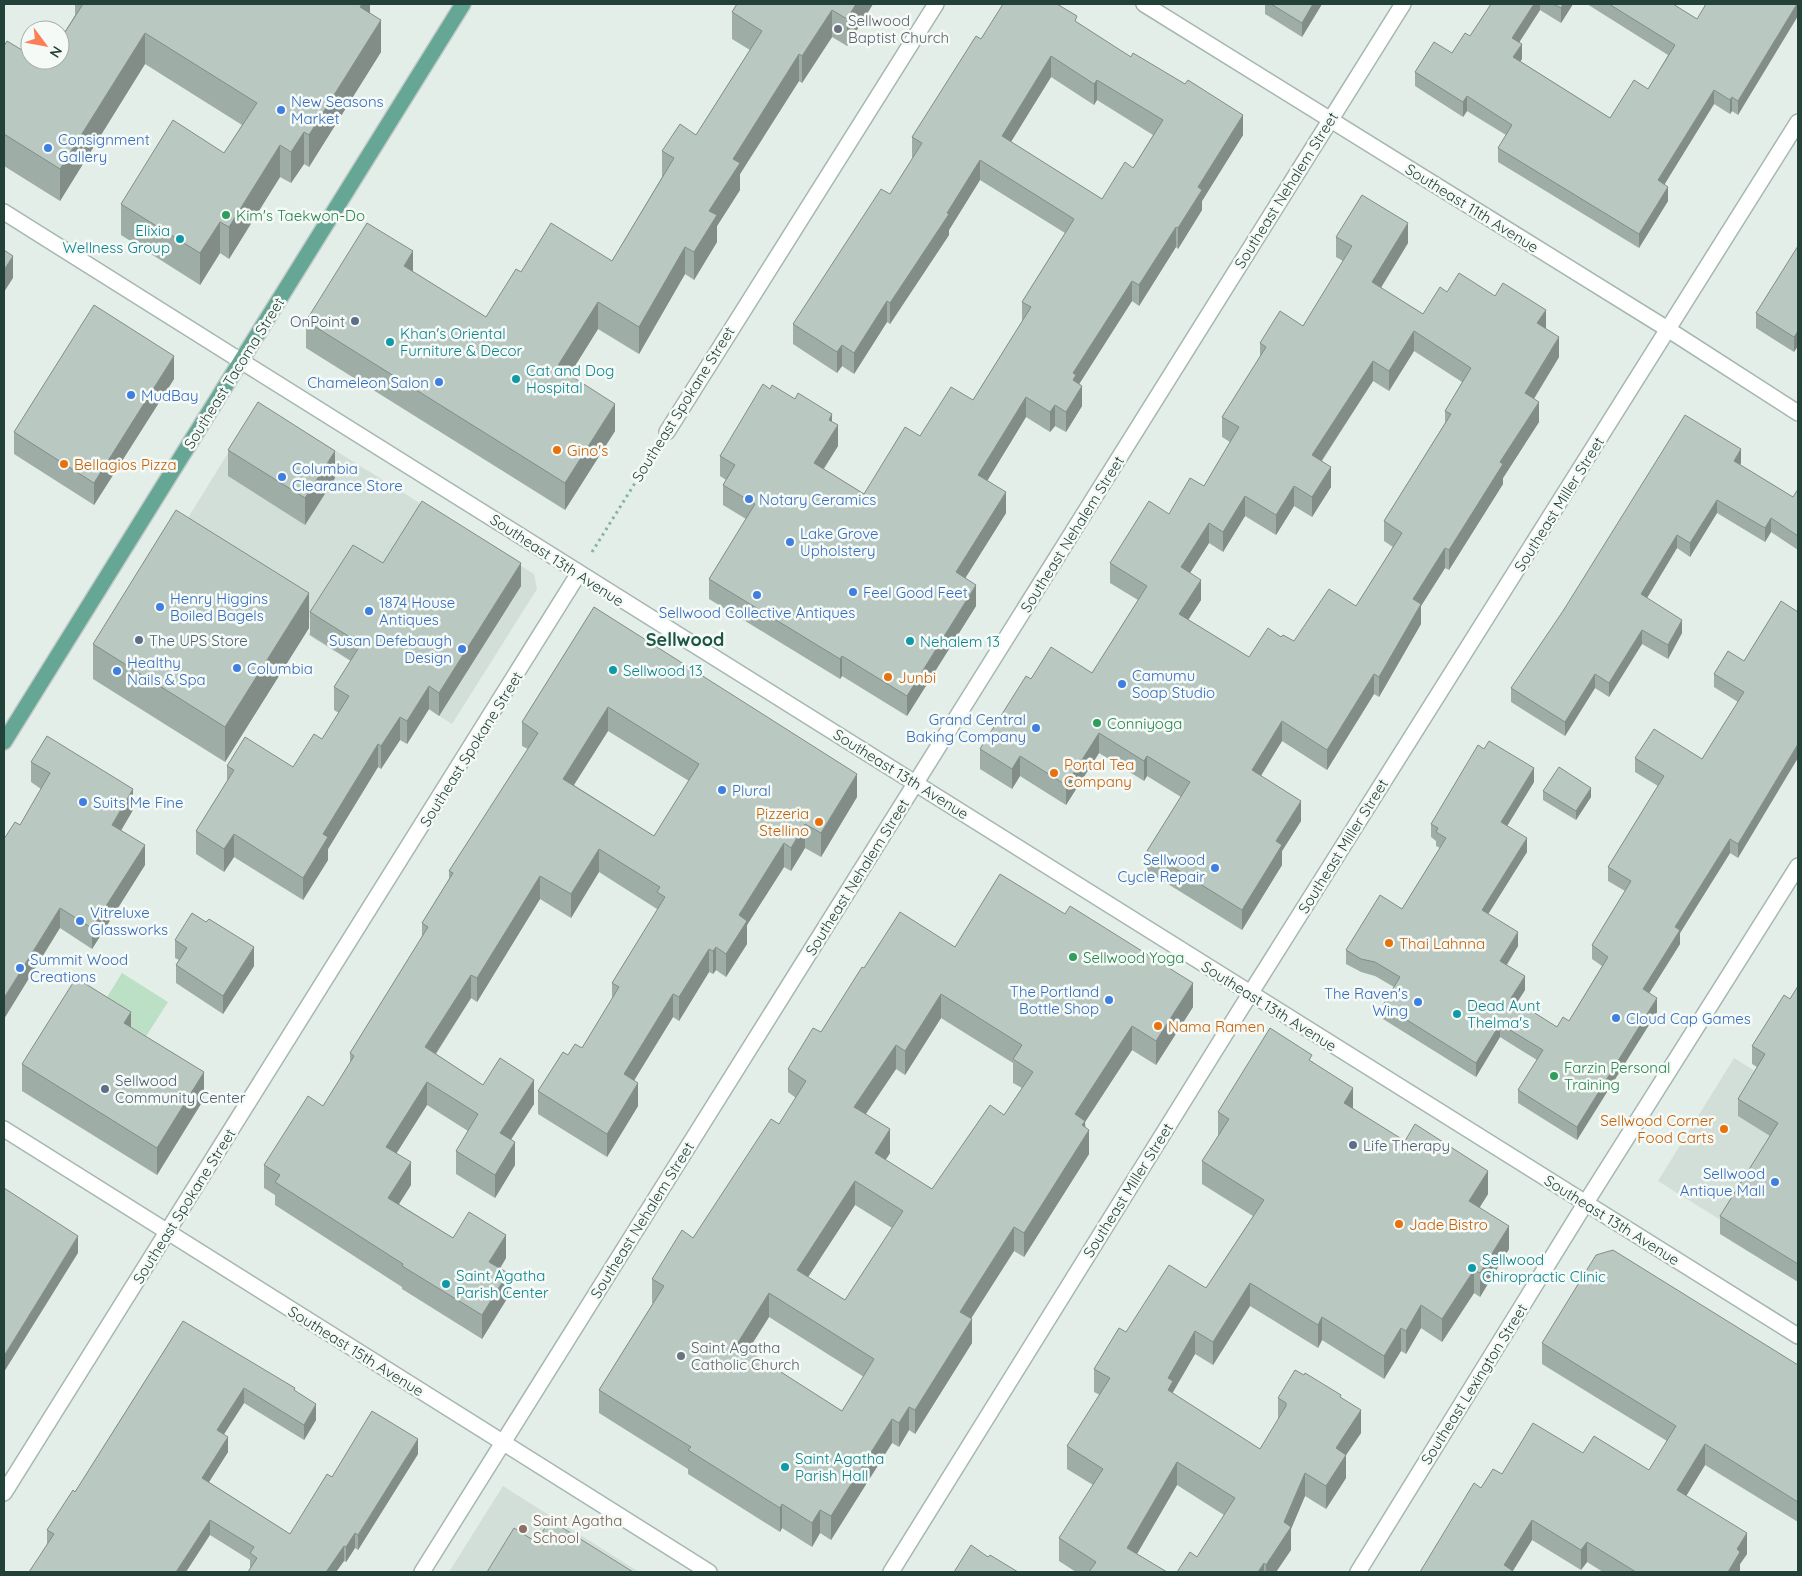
<svg xmlns="http://www.w3.org/2000/svg" width="1802" height="1576" font-family="Quicksand,sans-serif">
  <style>
    .built { fill: #d2ded8 }
    .green { fill: #bce0c5 }
    .lines { fill: none; stroke-linecap: round; stroke-linejoin: round }
    .minor-casing { stroke: #a6b7b1; stroke-width: 18 }
    .tertiary-casing { stroke: #a6b7b1; stroke-width: 18 }
    .primary-casing { stroke: #c1cac8; stroke-width: 18 }
    .path { stroke: #82b3a4; stroke-width: 3; stroke-dasharray: 2.5 4; stroke-linecap: butt }
    .minor { stroke: #fff; stroke-width: 15 }
    .tertiary { stroke: #fff; stroke-width: 15 }
    .primary { stroke: #66a695; stroke-width: 15 }
    .wall { fill: #9fada7; fill-rule: evenodd }
    .shaded-wall { fill: #828d88 }
    .building { fill: #b9c9c2; stroke: #828d88; fill-rule: evenodd }
    .worship-dot { fill: #6b7280; stroke: #f5faf7; stroke-width: 2 }
    .shop-dot { fill: #3f7fe0; stroke: #f5faf7; stroke-width: 2 }
    .leisure-dot { fill: #2e9e5b; stroke: #f5faf7; stroke-width: 2 }
    .culture-dot { fill: #0f9aa8; stroke: #f5faf7; stroke-width: 2 }
    .service-dot { fill: #5c6f8a; stroke: #f5faf7; stroke-width: 2 }
    .food-dot { fill: #e8710a; stroke: #f5faf7; stroke-width: 2 }
    .education-dot { fill: #8d6e63; stroke: #f5faf7; stroke-width: 2 }
    .labels { text-anchor: middle; dominant-baseline: central; stroke-width: 5; stroke-linejoin: round; paint-order: stroke }
    .worship-label { font-size: 15px; fill: #5b616d; stroke: #f5faf7; text-anchor: start }
    .shop-label { font-size: 15px; fill: #366cbe; stroke: #f5faf7; text-anchor: start }
    .street-label { font-size: 15px; fill: #224139; stroke: #f5faf7 }
    .leisure-label { font-size: 15px; fill: #27864d; stroke: #f5faf7; text-anchor: start }
    .culture-label { font-size: 15px; fill: #0d838f; stroke: #f5faf7; text-anchor: start }
    .service-label { font-size: 15px; fill: #4e5e75; stroke: #f5faf7; text-anchor: start }
    .food-label { font-size: 15px; fill: #c56008; stroke: #f5faf7; text-anchor: start }
    .education-label { font-size: 15px; fill: #785e54; stroke: #f5faf7; text-anchor: start }
    .quarter-label { font-size: 18px; font-weight: bold; fill: #1c5447; stroke: #f5faf7 }
  </style>
  <rect width="100%" height="100%" fill="#e4eee9"/>
  <path class="built" d="M259,403l275,171 3,15 -85,135 -144,-89 8,-13 -138,-88z
    M1734,1058l29,18 15,65 -51,83 -69,-43z
    M503,1486l136,86h-190z"/>
  <path class="green" d="M122,973l46,29 -23,36 -46,-28z"/>
  <g class="lines">
    <defs>
      <path id="minor" d="M1144,4l525,326 129,83
        M4,212l237,149
        M667,432l269,-428
        M4,1129l705,443
        M4,1493l575,-920
        M422,1572l981,-1568
        M891,1572l359,-578 548,-872
        M1358,1572l227,-368 213,-338"/>
      <path id="tertiary" d="M241,361l1557,975"/>
      <path id="primary" d="M4,742l459,-738"/>
    </defs>
    <use href="#minor" class="minor-casing"/>
    <use href="#tertiary" class="tertiary-casing"/>
    <use href="#primary" class="primary-casing"/>
    <path class="path" d="M592,552l63,-101"/>
    <use href="#minor" class="minor"/>
    <use href="#tertiary" class="tertiary"/>
    <use href="#primary" class="primary"/>
  </g>
  <path class="wall" d="M75,4h295v9l11,39 -72,115 -5,-3 -13,19 -11,-6 -51,82 -9,-6 -20,32 -79,-50v-31l103,-51 18,-28 -97,-61 -85,137 -56,-35v-120l41,18 30,-49z
    M737,4h136l-26,42 -15,-9 -30,46 -3,-2 -59,93v16l-23,36v16l-23,38 -9,-6 -46,80 -41,-25 -29,46 46,56 -50,79 -259,-162v-27l107,-49 73,45 35,-45 91,-11 50,-84v-26l34,-16 54,-85 -18,-11v-27z
    M1265,4h57l-20,33 -37,-23z
    M1491,4h82l-12,19 -21,-13 -21,33 3,16 -2,2 90,57 38,-29 20,-34 -81,-51h86l24,15 101,-15 -60,111 -6,-4 -2,3 -16,-10 -50,80 4,17 -29,47 -141,-86v-14l8,-13 -39,-24 -4,6 -48,-31v-14l37,-19 18,-17z
    M1077,22l166,113 -41,66v9l-24,39 -2,-2 -37,59 -7,-5 -53,83 3,22 -16,26 -11,-6 -5,6 -24,-15 -39,64 19,32 -41,65 11,28 -69,110 -65,-40 -2,3 -131,-80v-20l37,-60 -23,-14v-20l3,-5 -6,-4v-20l50,-67 62,33 6,24 -14,23 40,25 56,-58 53,-36 49,-78v-20l43,-69 -85,-53 -31,50v5l-59,89 -3,-2 -33,52 -12,-8 -5,7 -44,-29v-20l97,-130 23,-36 -1,-1v-20l69,-98zM1051,77l43,28 3,-5 56,35 -20,33 -31,31 -91,-57z
    M1336,237l72,6 -27,45 42,26 24,-22 99,37 13,28 -25,42 5,23 -36,56v6l-54,86 -4,-2 -24,38v18l-42,73 -5,-3 -47,76 -45,-29 -21,35 40,45 -19,30v14l-40,65 -95,-59v-20l34,-54 -34,-21 -3,5 -45,-28 -33,52 -46,-29 -8,13 -32,-20v-20l51,-70 61,-6 46,-73 -28,-17v-20l94,-77 26,-44 -8,-5v-20l38,-60v-14l43,-17 40,-65 -7,-4zM1414,351l48,31 -17,29v12l-61,98v20l9,6 -37,59 -62,35 -13,-4 -32,20 -61,-37 13,-20 -11,-27 19,-30 14,9 22,-36 31,19 18,-29 18,11 19,-30 -9,-26 51,-80 16,10z
    M1798,246l-4,106 -38,-24v-15z
    M174,379l-80,126 -80,-51v-22z
    M228,450l107,28 -30,47 -77,-49z
    M1741,463l-1,2 53,32 5,-8v61l-27,-18 -6,10 -48,-29 -27,44 -13,-9 -30,50 35,35 -14,26 -26,-15 -33,53 -14,-9 -30,48 -54,-34v-14z
    M383,563l138,23 -82,130 -10,-7 -22,35 -7,-4 -19,29 -3,-2 -50,82v11l-25,40 -69,-43 -10,15 -28,-18v-23l31,-50v-15l66,1 29,-28 17,-26 -5,-3v-23l17,-26 -41,-26v-23z
    M1781,601l-43,257 -8,-5 -50,80v11l-31,49 8,19 -80,128 -59,-37v-13l19,-30 -37,-23 -24,40 -93,-58v-14l11,-18 -19,-11 -14,-4 -15,-8v-14l56,-41 38,-61 -4,-2v-5l-5,-4v-13l103,-42 -27,44 20,26 -39,62 30,32 -11,19 18,25 -8,12 40,25 12,-6 33,-55 -10,-7v-14l33,-54 -17,-10v-14l50,-81 -23,-14v-14l67,1 36,-57 -24,-15v-13l30,-13z
    M594,607l263,190 -36,60 -16,-9 -14,23 -7,-4 -37,58v19l-21,33 -10,-7 -3,4 -4,-2 -30,49 -6,-4 -39,63 4,26 -31,51 -69,-43v-23l30,-36 14,-7 30,-49v-16l45,-72v-2l-58,-37 -28,46 -31,-19 -63,103 -6,-4 -35,56 47,31 51,19 -23,36 4,25 -20,33 -39,-24v-23l12,-20 -41,-26 -31,48 15,32 -12,19 54,34 53,20 -6,11 8,28 -26,42 -80,-50v-2l-127,-82v-10l-11,-7v-23l59,-59 27,-43v-10l72,-116v-14l27,-44v-8l79,-122 -6,-3v-24zM608,731l81,50 -35,55 -80,-51z
    M309,628l-84,134 -132,-83v-35z
    M31,762l102,48 -12,20 24,35 -53,84 -32,-21 -40,-103 21,-36 -10,-7z
    M1543,791l48,6 -15,23 -33,-20z
    M175,940l79,26 -31,48 -47,-31v-18l3,-5 -4,-2z
    M955,947l238,60 -37,58 -24,-15 -47,72 4,32 -65,103 -10,-6 -44,68 2,24 -57,91 -6,-4 -10,17 -7,-4 -61,97 -11,-7 -8,14 -30,-19 -2,4 -92,-58v-5l-89,-56v-23l54,-87h-1v-24l41,-41 86,-114 17,-26 -8,-6v-23l33,-37 43,-64zM941,1018l72,45v20l9,5 -18,27 -72,74 -47,-29 5,-7 -24,-39 30,-45 9,6zM855,1205l37,23 -47,72 -37,-23zM769,1317l95,60 -22,34 -95,-60z
    M1798,986v296l-78,-48v-18l50,-80 -32,-20v-17l19,-32 -5,-3v-18l38,-47z
    M131,1028l73,71 -47,76 -135,-84v-27z
    M1312,1061l41,48 135,85 -8,13 29,42 -29,48 -6,-4 -32,49 -21,-14 -15,26 -5,-3 -17,28 -62,-39 -4,8 -68,-42 -37,59 -18,-11 -22,38v2l87,55 18,-29v-22h63l20,35 -15,22v23l-20,31 -21,-13 -14,33v21l-15,22h-99l20,-15 27,-42 -47,-30 -40,69 30,18h-91l-17,-11v-23l34,-53 -26,-16v-23l33,-51 -6,-3v-23l32,-37 80,-44 47,-72 -51,-32v-23l17,-25 -1,-1v-23z
    M183,1321l112,70 21,29 -12,20 -60,-37 -20,31 4,18 -19,30 81,52 42,-57 86,-23 -60,96 -3,-2 -9,14 -2,-1 -8,11h-88l2,-4v-8l-40,-25 -163,10v-15l28,-38z
    M1542,1343l256,22v157l-93,-57 -19,31 61,58 -7,10v8h-137l-16,-10 -6,8 -49,-30 -19,31v1l-32,-84 21,-14 81,-21 66,17 18,-29 -125,-77z"/>
  <path class="shaded-wall" d="M362,4h8v19l-10,-16z
    M856,4h17l-26,42v-27z
    M1313,4h9l-20,33v-14z
    M1534,4h6v6l-28,43v-15z
    M1563,4h10l-12,19v-15z
    M1797,4h1v12l-60,99v-14z
    M832,10v27l-30,46v-27z
    M381,20v32l-72,115v-32z
    M145,33v31l-85,137v-32z
    M1522,44v15l-9,13v-15z
    M799,54v27l-59,93v16l-23,36v16l-23,38v-28l15,-41 24,-52z
    M1051,56v21l-49,79v-20z
    M1097,80v20l-3,5v-21z
    M1714,90v14l-56,91v-15z
    M1467,96v15l-4,6v-15z
    M1732,97v14l-2,3v-14z
    M1243,115v20l-41,66v9l-24,39v-21l20,-41z
    M304,132v32l-13,19v-31z
    M280,145v32l-51,82v-32z
    M980,160v20l-31,50v5l-59,89v-21z
    M1668,187v14l-29,47v-14z
    M220,222v31l-20,32v-32z
    M1408,223v20l-36,59v-20z
    M1176,227v20l-37,59v-21z
    M685,247v27l-46,80v-27z
    M413,251v28l-9,-13z
    M13,256v22l-9,14v-22z
    M1132,281v20l-56,88 -3,11v-27z
    M887,301v21l-33,52v-21z
    M598,302v27l-41,66v-28z
    M1546,310v20l-9,-7z
    M1414,331v20l-25,40v-20z
    M1798,331v15l-4,6v-15z
    M1559,337v20l-34,56v-20z
    M842,345v21l-5,7v-21z
    M174,356v23l-80,126v-22z
    M1373,361v20l-61,94v-20z
    M1082,386v20l-16,26v-20z
    M1026,397v20l-48,79v-21z
    M1539,402v20l-36,56v6l-54,86v-20l51,-88z
    M615,404v27l-50,79v-27z
    M1055,405v21l-5,6v-20z
    M832,414v20l6,-9v21l-24,37v-20l15,-43z
    M1741,449v14l-7,12v-14z
    M335,451v27l-30,47v-27z
    M1331,467v20l-19,30v-20z
    M1294,486v20l-18,29v-20z
    M1006,492v21l-50,80v-21z
    M1245,496v20l-22,36v-20z
    M1717,500v13l-27,44v-14z
    M1771,518v14l-6,10v-14z
    M1209,523v20l-28,44v-20z
    M1677,535v13l-36,60v-14z
    M1445,548v20l-24,38v18l-42,73v-20l34,-78z
    M521,563v23l-82,130v-23z
    M1201,580v20l-22,34v-20z
    M976,585v21l-69,110v-20z
    M309,593v35l-84,134v-35z
    M1682,620v13l-14,26v-14z
    M1642,630v14l-33,53v-14z
    M842,656v20l-2,3v-20z
    M1374,674v20l-47,76v-20z
    M1595,674v14l-30,48v-14z
    M429,686v23l-22,35v-23z
    M608,707v24l-45,71v-23z
    M400,717v23l-19,29v-23z
    M1282,721v20l-30,49v-20z
    M1099,733v20l-33,52v-20z
    M378,744v23l-50,82v11l-25,40v-22l20,-44z
    M1798,744v14l-60,100v-14z
    M1020,756v20l-8,13v-20z
    M1147,756v20l-3,5v-20z
    M1534,768v14l-33,54v-14z
    M857,774v23l-36,60v-24z
    M1591,788v9l-15,23v-9z
    M133,789v21l-21,36v-21z
    M1301,801v20l-19,30v14l-40,65v-20l34,-69z
    M805,824v24l-14,23v-23z
    M234,834v23l-10,15v-23z
    M1527,838v14l-45,72v-14z
    M1730,839v14l-50,80v11l-37,59v-14l32,-62z
    M784,843v24l-37,58v19l-21,33v-23l13,-39z
    M145,845v20l-53,84v-21z
    M599,849v23l-28,46v-24z
    M540,876v23l-63,103v-24z
    M60,908v20l-56,91v-21z
    M1518,932v14l-18,29v-14z
    M254,947v19l-31,48v-18z
    M716,947v23l-3,4v-23z
    M709,949v23l-30,49v-24z
    M471,975v23l-46,72v-23z
    M1525,976v14l-14,22v-14z
    M1193,983v24l-37,58v-24z
    M673,994v23l-49,80v-23z
    M941,994v24l-36,57v-24z
    M1657,998v14l-80,128v-13z
    M131,1012v27l-7,-16z
    M1500,1024v13l-24,40v-14z
    M1132,1026v24l-47,72v13l4,-5v24l-65,103v-24l51,-119z
    M896,1045v24l-42,62v-24z
    M204,1072v27l-47,76v-27z
    M534,1080v24l-34,52v-23z
    M427,1082v23l-41,65v-23z
    M638,1083v23l-31,51v-23z
    M1353,1088v23l-9,-8z
    M890,1129v24l-15,24v-24z
    M515,1142v23l-20,33v-23z
    M411,1162v23l-23,36v-23z
    M1488,1171v23l-19,30v-23z
    M855,1181v24l-58,89v-24z
    M1509,1226v23l-29,48v-24z
    M1014,1227v24l-54,85v-24z
    M506,1235v23l-17,27v-23z
    M78,1236v17l-74,119v-16z
    M1474,1270v23l-32,49v-23z
    M508,1273v24l-26,42v-24z
    M1250,1283v23l-37,59v-23z
    M769,1293v24l-32,51v-24z
    M1421,1305v23l-15,26v-23z
    M1322,1317v23l-4,8v-23z
    M972,1319v24l-57,91v-24z
    M1401,1328v23l-17,28v-23z
    M1195,1331v23l-22,38v12l-5,9v-35z
    M244,1388v15l-27,42v-15z
    M316,1404v16l-12,20v-15z
    M909,1407v23l-10,17v-24z
    M1361,1410v23l-15,22v23l-20,31v-23l10,-38z
    M892,1419v24l-61,97v-24z
    M228,1437v15l-26,41v-15z
    M418,1439v15l-60,96v-15z
    M1705,1444v21l-28,46v-21z
    M1177,1462v23l-50,86v-23z
    M1305,1473v23l-14,33v21l-15,22h-10v-7z
    M782,1504v24l-2,4v-24z
    M820,1510v23l-8,14v-24z
    M210,1520v15l-24,37h-10z
    M1532,1520v20l-20,32 -8,-7z
    M355,1533v15l-9,14v-15z
    M1747,1533v21l-7,10v8h-12l9,-23z
    M1587,1542v20l-6,8v-20z
    M344,1546v15l-8,11h-10z
    M1264,1563v9h-6z"/>
  <path class="building" d="M83,4h279l-2,3 21,13 -72,115 -5,-3 -13,20 -11,-7 -51,82 -9,-5 -20,31 -79,-49 52,-84 51,33 33,-50 -112,-70 -85,136 -56,-35v-88l3,-5 23,14v5h9l6,4 2,-4h13v-20z
    M737,4h119l-9,15 -15,-9 -30,46 -3,-2 -66,105 7,4 -31,48 8,4 -23,37 -9,-5 -46,80 -41,-25 -41,65 58,37 -50,79 -259,-162 61,-98 46,28 -9,15 82,51 30,-48 5,3 30,-49 61,38 62,-103 -12,-7 18,-27 16,11 66,-104 -30,-19z
    M1003,4h54l20,12 -2,5 56,36 2,-4 52,31 3,-4 55,35 -45,72 4,3 -24,38 -2,-1 -37,58 -7,-4 -59,92 3,2 -3,5 9,6 -16,26 -11,-7 -5,7 -24,-15 -48,78 28,17 -50,80 20,13 -69,111 -65,-40 -2,3 -131,-80 46,-75 -32,-19 12,-20 -15,-9 43,-72 7,5 2,-4 23,14 3,-6 34,21 -3,6 9,5 -24,38 50,31 41,-67 15,9 31,-49 22,13 58,-93 -9,-5 52,-83 -94,-59 -33,53 2,1 -59,89 -3,-2 -33,52 -12,-8 -5,7 -44,-28 88,-135 9,5 32,-51 -10,-6 64,-101 5,3zM1051,56l43,28 3,-4 66,40 -30,48 -8,-6 -23,37 -100,-63z
    M1271,4h42l-11,19z
    M1491,4h43l-22,34 10,6 -9,13 97,61 24,-38 14,9 27,-44 -66,-41h64l24,15 9,-15h91l-59,97 -6,-4 -2,3 -16,-10 -56,90 10,7 -29,47 -141,-86 14,-23 -45,-29 -4,6 -48,-30 19,-30 18,11 13,-20 5,3z
    M1553,4h10l-2,4z
    M1362,195l46,28 -36,59 51,32 17,-27 7,5 12,-19 36,23 8,-13 43,27 -9,13 22,14 -34,56 14,9 -39,60 3,2 -54,86 -4,-2 -32,51 8,5 -42,73 -5,-3 -47,76 -45,-29 -30,49 49,31 -25,40 6,4 -40,65 -95,-59 43,-69 -43,-26 -3,5 -45,-28 -33,52 -46,-29 -8,13 -32,-20 46,-73 5,3 20,-32 41,26 55,-87 -37,-23 39,-62 20,13 21,-36 14,8 35,-59 -17,-10 44,-70 -6,-4 20,-32 23,15 49,-80 -16,-9zM1414,331l57,37 -26,43 6,3 -67,107 18,12 -46,73 -27,-17 -35,52 -11,-6 -2,2 -13,-9 -19,29 -70,-43 22,-34 -20,-13 28,-44 14,9 22,-36 31,19 18,-29 18,11 19,-30 -19,-12 61,-94 16,10z
    M1798,246v85l-4,6 -38,-24z
    M4,250l9,6 -9,14z
    M94,305l80,51 -80,127 -80,-51z
    M258,402l77,49 -30,47 -77,-48z
    M1685,415l56,34 -7,12 59,36 5,-8v47l-27,-18 -6,10 -48,-28 -27,43 -13,-8 -36,59 41,26 -14,25 -26,-15 -33,53 -14,-9 -30,48 -54,-34 52,-77z
    M422,501l99,62 -82,130 -10,-7 -22,35 -7,-4 -19,29 -3,-2 -55,90 5,3 -25,41 -69,-44 -10,15 -28,-18 38,-61 -7,-4 18,-29 48,30 21,-33 8,5 27,-43 -15,-9 27,-43 -51,-32 43,-67 30,18z
    M176,510l133,83 -84,134 -132,-83z
    M1781,601l17,11v132l-60,100 -8,-5 -55,88 5,3 -37,59 14,9 -80,129 -59,-37 25,-40 -43,-26 -24,39 -93,-58 17,-28 -25,-15 -14,-3 -15,-9 34,-55 22,14 44,-71 -10,-6 2,-4 -7,-4 47,-79 6,4 5,-8 45,27 -33,54 26,16 -45,72 36,22 -18,29 25,15 -14,22 46,29 6,-10 6,4 39,-64 -16,-12 39,-64 -23,-14 56,-91 -29,-18 19,-29 48,30 42,-67 -30,-18 14,-23 16,10z
    M594,607l263,167 -36,59 -16,-9 -14,24 -7,-5 -45,72 8,6 -21,33 -10,-7 -3,4 -4,-2 -30,48 -6,-3 -49,80 14,9 -31,51 -69,-43 25,-39 5,3 7,-11 7,4 37,-61 -7,-4 53,-86 -8,-5 3,-5 -61,-38 -28,45 -31,-18 -63,102 -6,-3 -46,72 58,38 17,-27 34,22 -34,53 15,9 -20,33 -39,-24 22,-37 -51,-32 -41,65 25,15 -23,36 65,40 16,-26 37,23 -17,27 19,11 -26,42 -80,-49 1,-2 -128,-82 5,-7 -16,-10 44,-69 15,10 31,-50 -4,-3 78,-126 -6,-4 31,-50 -4,-2 89,-138 -16,-11zM608,707l91,57 -45,72 -91,-57z
    M47,736l86,53 -21,36 33,20 -53,83 -32,-20 -56,90v-159l11,-17 5,3 30,-52 -19,-11z
    M1559,767l32,21 -15,23 -33,-20z
    M1000,874l65,40 5,-8 123,77 -37,58 -24,-15 -57,88 10,7 -3,4 7,5 -65,103 -10,-6 -54,85 12,7 -57,91 -6,-3 -10,16 -7,-4 -61,97 -11,-6 -8,13 -30,-19 -2,4 -92,-58 3,-3 -92,-57 65,-104 -12,-7 30,-49 11,8 78,-119 8,5 27,-43 -18,-12 25,-41 8,4 41,-65 2,1 36,-56 55,35zM941,994l81,51 -9,14 20,13 -29,43 -14,-10 -58,84 -57,-36 15,-24 -36,-22 42,-62 9,6zM855,1181l48,30 -58,89 -48,-30zM769,1293l105,66 -32,52 -105,-67z
    M192,913l14,9 3,-3 45,28 -31,49 -47,-31 11,-17 -12,-8z
    M76,978l55,34 -7,11 80,49 -47,76 -135,-84z
    M1798,986v278l-78,-48 58,-93 -40,-24 27,-45 -13,-8 32,-51 6,4z
    M1270,1028l42,27 -3,5 44,28 -9,15 61,38 10,-17 73,47 -19,30 40,25 -29,47 -6,-3 -32,49 -21,-14 -15,26 -5,-3 -17,28 -62,-39 -4,8 -68,-42 -37,59 -18,-11 -27,47 5,3 -5,9 92,59 26,-43v-3l-8,-5 17,-28 9,5 1,-2 36,22 -1,2 21,13 -25,38 10,7 -20,31 -21,-13 -21,49 7,5 -25,38 -2,-2 -6,9h-81l13,-20 7,5 38,-59 -58,-36 -50,86 40,24h-78l7,-10 -37,-24 44,-69 -36,-23 43,-68 -16,-9 25,-41 7,4 43,-67 37,23 58,-88 -62,-39 27,-42 -11,-7z
    M4,1188l74,48 -74,120z
    M1613,1250l185,115v137l-93,-58 -28,46 70,43 -10,16 3,3 -12,20h-92l-49,-30 -6,8 -49,-30 -28,45 9,6 -1,1h-92l54,-89 7,5 12,-19 9,5 31,-51 50,30 11,-17 55,34 27,-44 -134,-83 54,-88z
    M183,1321l112,67 -1,2 22,14 -12,21 -60,-37 -27,42 11,7 -26,41 88,56 37,-60 5,3 40,-66 46,28 -60,96 -3,-2 -9,14 -2,-1 -18,26h-78l9,-14 -7,-5 4,-6 -44,-27 -34,52h-147l25,-38 -7,-4 26,-40 2,2z
    M550,1520l83,52h-146l27,-44 22,14z
    M971,1545l17,12 2,-2 28,17h-64z"/>
  <g class="worship-dot">
    <circle cx="838" cy="29" r="5"/>
    <circle cx="681" cy="1356" r="5"/>
  </g>
  <g class="shop-dot">
    <circle cx="281" cy="110" r="5"/>
    <circle cx="48" cy="148" r="5"/>
    <circle cx="439" cy="382" r="5"/>
    <circle cx="131" cy="395" r="5"/>
    <circle cx="282" cy="477" r="5"/>
    <circle cx="749" cy="499" r="5"/>
    <circle cx="790" cy="542" r="5"/>
    <circle cx="853" cy="592" r="5"/>
    <circle cx="757" cy="595" r="5"/>
    <circle cx="160" cy="607" r="5"/>
    <circle cx="369" cy="611" r="5"/>
    <circle cx="462" cy="649" r="5"/>
    <circle cx="237" cy="668" r="5"/>
    <circle cx="117" cy="671" r="5"/>
    <circle cx="1122" cy="684" r="5"/>
    <circle cx="1036" cy="728" r="5"/>
    <circle cx="722" cy="790" r="5"/>
    <circle cx="83" cy="802" r="5"/>
    <circle cx="1215" cy="868" r="5"/>
    <circle cx="80" cy="921" r="5"/>
    <circle cx="20" cy="968" r="5"/>
    <circle cx="1109" cy="1000" r="5"/>
    <circle cx="1418" cy="1002" r="5"/>
    <circle cx="1616" cy="1018" r="5"/>
    <circle cx="1775" cy="1182" r="5"/>
  </g>
  <g class="leisure-dot">
    <circle cx="226" cy="215" r="5"/>
    <circle cx="1097" cy="723" r="5"/>
    <circle cx="1073" cy="957" r="5"/>
    <circle cx="1554" cy="1076" r="5"/>
  </g>
  <g class="culture-dot">
    <circle cx="180" cy="239" r="5"/>
    <circle cx="390" cy="342" r="5"/>
    <circle cx="516" cy="379" r="5"/>
    <circle cx="910" cy="641" r="5"/>
    <circle cx="613" cy="670" r="5"/>
    <circle cx="1457" cy="1014" r="5"/>
    <circle cx="1472" cy="1268" r="5"/>
    <circle cx="446" cy="1284" r="5"/>
    <circle cx="785" cy="1467" r="5"/>
  </g>
  <g class="service-dot">
    <circle cx="355" cy="321" r="5"/>
    <circle cx="139" cy="640" r="5"/>
    <circle cx="105" cy="1089" r="5"/>
    <circle cx="1353" cy="1145" r="5"/>
  </g>
  <g class="food-dot">
    <circle cx="557" cy="450" r="5"/>
    <circle cx="64" cy="464" r="5"/>
    <circle cx="888" cy="677" r="5"/>
    <circle cx="1054" cy="773" r="5"/>
    <circle cx="819" cy="822" r="5"/>
    <circle cx="1389" cy="943" r="5"/>
    <circle cx="1158" cy="1026" r="5"/>
    <circle cx="1724" cy="1129" r="5"/>
    <circle cx="1399" cy="1224" r="5"/>
  </g>
  <circle class="education-dot" cx="523" cy="1529" r="5"/>
  <g class="labels">
    <g class="worship-label">
      <text x="848" y="20">Sellwood<tspan x="848" dy="17">Baptist Church</tspan></text>
      <text x="691" y="1347">Saint Agatha<tspan x="691" dy="17">Catholic Church</tspan></text>
    </g>
    <g class="shop-label">
      <text x="291" y="101">New Seasons<tspan x="291" dy="17">Market</tspan></text>
      <text x="58" y="139">Consignment<tspan x="58" dy="17">Gallery</tspan></text>
      <text x="429" y="382" text-anchor="end">Chameleon Salon</text>
      <text x="141" y="395">MudBay</text>
      <text x="292" y="468">Columbia<tspan x="292" dy="17">Clearance Store</tspan></text>
      <text x="759" y="499">Notary Ceramics</text>
      <text x="800" y="533">Lake Grove<tspan x="800" dy="17">Upholstery</tspan></text>
      <text x="863" y="592">Feel Good Feet</text>
      <text x="170" y="598">Henry Higgins<tspan x="170" dy="17">Boiled Bagels</tspan></text>
      <text x="379" y="602">1874 House<tspan x="379" dy="17">Antiques</tspan></text>
      <text x="757" y="612" text-anchor="middle">Sellwood Collective Antiques</text>
      <text x="452" y="640" text-anchor="end">Susan Defebaugh<tspan x="452" dy="17">Design</tspan></text>
      <text x="127" y="662">Healthy<tspan x="127" dy="17">Nails &amp; Spa</tspan></text>
      <text x="247" y="668">Columbia</text>
      <text x="1132" y="675">Camumu<tspan x="1132" dy="17">Soap Studio</tspan></text>
      <text x="1026" y="719" text-anchor="end">Grand Central<tspan x="1026" dy="17">Baking Company</tspan></text>
      <text x="732" y="790">Plural</text>
      <text x="93" y="802">Suits Me Fine</text>
      <text x="1205" y="859" text-anchor="end">Sellwood<tspan x="1205" dy="17">Cycle Repair</tspan></text>
      <text x="90" y="912">Vitreluxe<tspan x="90" dy="17">Glassworks</tspan></text>
      <text x="30" y="959">Summit Wood<tspan x="30" dy="17">Creations</tspan></text>
      <text x="1099" y="991" text-anchor="end">The Portland<tspan x="1099" dy="17">Bottle Shop</tspan></text>
      <text x="1408" y="993" text-anchor="end">The Raven's<tspan x="1408" dy="17">Wing</tspan></text>
      <text x="1626" y="1018">Cloud Cap Games</text>
      <text x="1765" y="1173" text-anchor="end">Sellwood<tspan x="1765" dy="17">Antique Mall</tspan></text>
    </g>
    <g class="street-label">
      <text transform="translate(1286 190) rotate(-58)">Southeast Nehalem Street</text>
      <text transform="translate(1472 208) rotate(32)">Southeast 11th Avenue</text>
      <text transform="translate(234 373) rotate(-58)">Southeast Tacoma Street</text>
      <text transform="translate(683 404) rotate(-58)">Southeast Spokane Street</text>
      <text transform="translate(1559 504) rotate(-58)">Southeast Miller Street</text>
      <text transform="translate(1072 534) rotate(-58)">Southeast Nehalem Street</text>
      <text transform="translate(557 560) rotate(33)">Southeast 13th Avenue</text>
      <text transform="translate(471 749) rotate(-58)">Southeast Spokane Street</text>
      <text transform="translate(901 774) rotate(32)">Southeast 13th Avenue</text>
      <text transform="translate(1343 846) rotate(-58)">Southeast Miller Street</text>
      <text transform="translate(857 877) rotate(-58)">Southeast Nehalem Street</text>
      <text transform="translate(1269 1006) rotate(32)">Southeast 13th Avenue</text>
      <text transform="translate(1128 1190) rotate(-58)">Southeast Miller Street</text>
      <text transform="translate(184 1206) rotate(-58)">Southeast Spokane Street</text>
      <text transform="translate(642 1220) rotate(-58)">Southeast Nehalem Street</text>
      <text transform="translate(1612 1220) rotate(32)">Southeast 13th Avenue</text>
      <text transform="translate(356 1351) rotate(32)">Southeast 15th Avenue</text>
      <text transform="translate(1474 1384) rotate(-58)">Southeast Lexington Street</text>
    </g>
    <g class="leisure-label">
      <text x="236" y="215">Kim's Taekwon-Do</text>
      <text x="1107" y="723">Conniyoga</text>
      <text x="1083" y="957">Sellwood Yoga</text>
      <text x="1564" y="1067">Farzin Personal<tspan x="1564" dy="17">Training</tspan></text>
    </g>
    <g class="culture-label">
      <text x="170" y="230" text-anchor="end">Elixia<tspan x="170" dy="17">Wellness Group</tspan></text>
      <text x="400" y="333">Khan's Oriental<tspan x="400" dy="17">Furniture &amp; Decor</tspan></text>
      <text x="526" y="370">Cat and Dog<tspan x="526" dy="17">Hospital</tspan></text>
      <text x="920" y="641">Nehalem 13</text>
      <text x="623" y="670">Sellwood 13</text>
      <text x="1467" y="1005">Dead Aunt<tspan x="1467" dy="17">Thelma's</tspan></text>
      <text x="1482" y="1259">Sellwood<tspan x="1482" dy="17">Chiropractic Clinic</tspan></text>
      <text x="456" y="1275">Saint Agatha<tspan x="456" dy="17">Parish Center</tspan></text>
      <text x="795" y="1458">Saint Agatha<tspan x="795" dy="17">Parish Hall</tspan></text>
    </g>
    <g class="service-label">
      <text x="345" y="321" text-anchor="end">OnPoint</text>
      <text x="149" y="640">The UPS Store</text>
      <text x="115" y="1080">Sellwood<tspan x="115" dy="17">Community Center</tspan></text>
      <text x="1363" y="1145">Life Therapy</text>
    </g>
    <g class="food-label">
      <text x="567" y="450">Gino's</text>
      <text x="74" y="464">Bellagios Pizza</text>
      <text x="898" y="677">Junbi</text>
      <text x="1064" y="764">Portal Tea<tspan x="1064" dy="17">Company</tspan></text>
      <text x="809" y="813" text-anchor="end">Pizzeria<tspan x="809" dy="17">Stellino</tspan></text>
      <text x="1399" y="943">Thai Lahnna</text>
      <text x="1168" y="1026">Nama Ramen</text>
      <text x="1714" y="1120" text-anchor="end">Sellwood Corner<tspan x="1714" dy="17">Food Carts</tspan></text>
      <text x="1409" y="1224">Jade Bistro</text>
    </g>
    <g class="education-label">
      <text x="533" y="1520">Saint Agatha<tspan x="533" dy="17">School</tspan></text>
    </g>
    <g class="quarter-label">
      <text x="685" y="639">Sellwood</text>
    </g>
  </g>
  <rect width="1802" height="1576" fill="none" stroke="#224139" stroke-width="10"/>
  <g transform="translate(45 45) rotate(122)"><circle r="24" fill="#f5faf7" stroke="#a1b0ab"/>
  <path d="M0-4L9 19L0 12L-9 19Z" fill="#f97f57"/>
  <text y="-8" font-size="14" font-weight="bold" text-anchor="middle" fill="#224139">N</text>
  </g>
</svg>
